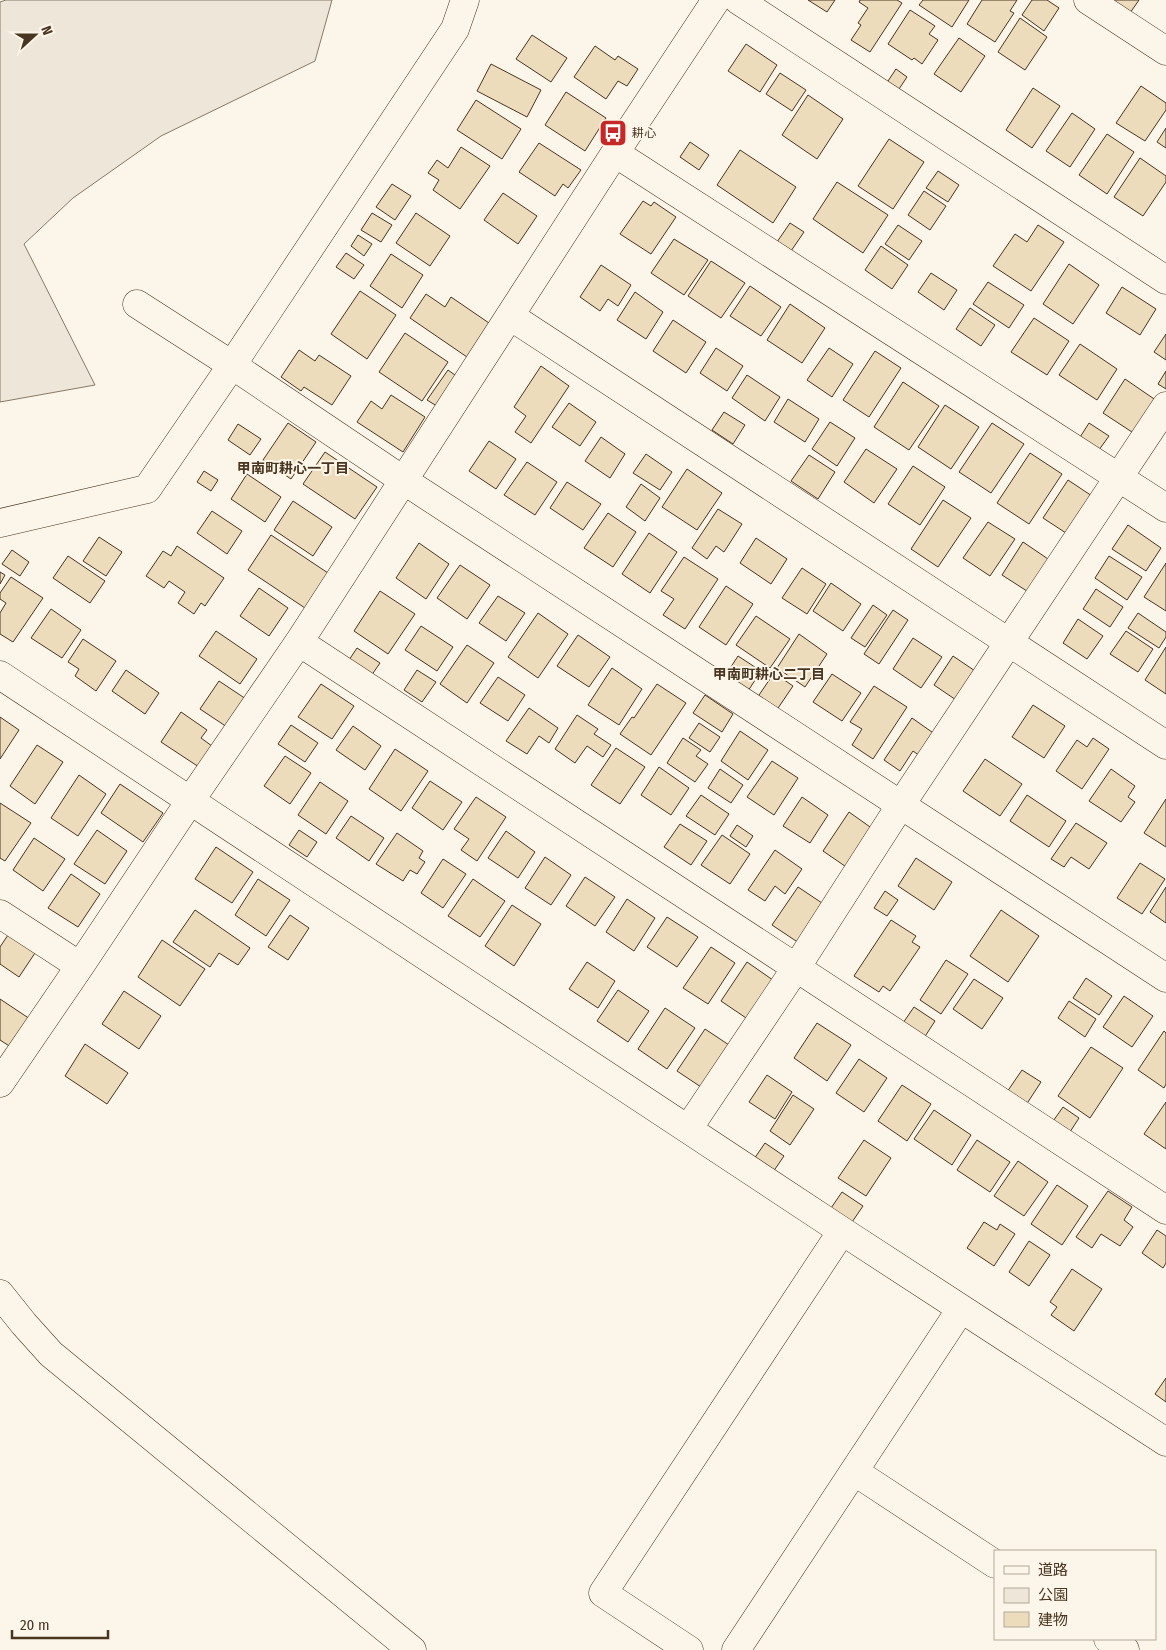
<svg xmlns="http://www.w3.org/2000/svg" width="1166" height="1650" font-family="'Fira Sans Condensed','Noto Sans JP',sans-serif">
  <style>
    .green { fill: #ede6d9; stroke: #887966 }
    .building { fill: #ecdcbc; stroke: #4a3520 }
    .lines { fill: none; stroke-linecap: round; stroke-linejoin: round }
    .minor-casing { stroke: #4a3520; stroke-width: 29 }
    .minor { stroke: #fbf6e9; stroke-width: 28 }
    .labels { text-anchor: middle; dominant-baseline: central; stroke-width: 4; stroke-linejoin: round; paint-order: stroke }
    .poi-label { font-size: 12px; fill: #4a3520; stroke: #fbf6e9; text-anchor: start }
    .neighbourhood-label { font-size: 14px; font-weight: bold; fill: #4a3520; stroke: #fbf6e9 }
  </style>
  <rect width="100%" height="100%" fill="#fbf6e9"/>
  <path class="green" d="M6,0h326l-17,61 -154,75 -88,62 -49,46 71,141 -95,17v-400z"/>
  <path class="building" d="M808,0h27l-8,12z
    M860,0h37l5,3 -32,49 -19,-12 10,-15 -3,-2 10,-15 -9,-6z
    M923,0h46l-17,27 -33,-22z
    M982,0h35l-7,11 4,2 -19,29 -28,-18z
    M1032,0h15l12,8 -15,23 -22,-16z
    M1114,0h25l-9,13 -17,-12z
    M910,10l25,16 -6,8 9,6 -16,24 -8,-6 -2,2 -24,-16z
    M1020,18l27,19 -22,33 -27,-18z
    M532,35l35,23 -16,24 -35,-23z
    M959,38l26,18 -24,36 -27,-18z
    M746,44l31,21 -17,27 -32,-21z
    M595,46l20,14 3,-4 20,13 -11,17 -9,-5 -12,18 -32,-22z
    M491,64l50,26 -14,27 -50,-26z
    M896,69l11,8 -12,18 -11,-8z
    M780,73l26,17 -14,21 -26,-17z
    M1141,86l25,17v7l-21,31 -29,-18z
    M1033,88l27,18 -28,42 -26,-18z
    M566,92l40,26 -21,33 -40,-26z
    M808,95l35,24 -26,40 -35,-24z
    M476,100l45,29 -19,30 -45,-29z
    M1072,113l23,16 -25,38 -24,-16z
    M1166,128v20l-9,-6z
    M1107,134l27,18 -27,42 -28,-19z
    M889,139l35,23 -31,47 -35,-23z
    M690,142l19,13 -10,15 -19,-13z
    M539,143l42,27 -13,18 -5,-4 -8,12 -36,-24z
    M461,147l29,19 -30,43 -27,-19 6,-10 -11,-7 9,-13 11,8z
    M740,150l56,37 -23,36 -56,-38z
    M1140,158l26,18v6l-23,34 -29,-19z
    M938,171l21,14 -11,17 -22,-14z
    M837,182l51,33 -25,38 -50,-34z
    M392,184l19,12 -16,24 -19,-13z
    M924,191l22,15 -16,24 -22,-15z
    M503,193l34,23 -19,28 -34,-24z
    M643,201l8,5 3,-4 22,15 -25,37 -31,-20z
    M372,213l20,12 -11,17 -20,-12z
    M416,213l34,23 -20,30 -34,-23z
    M790,223l14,9 -13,19 -14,-9z
    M898,225l24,16 -13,19 -24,-16z
    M1038,225l26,17 -33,49 -38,-25 22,-32 12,8z
    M358,235l14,9 -8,12 -13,-10z
    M674,239l34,21 -24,35 -33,-22z
    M881,246l27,19 -16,24 -27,-19z
    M346,253l18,12 -10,14 -18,-12z
    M391,254l32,21 -21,33 -32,-22z
    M711,261l34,22 -24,35 -33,-22z
    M1069,264l30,21 -26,39 -30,-20z
    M601,265l30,20 -13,21 -10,-7 -8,12 -20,-14z
    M931,273l26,17 -13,20 -26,-18z
    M988,282l36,23 -15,23 -36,-24z
    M750,286l31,21 -20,29 -31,-20z
    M1122,287l34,22 -16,26 -34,-22z
    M360,291l36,24 -29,44 -36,-25z
    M635,292l28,20 -17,27 -29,-19z
    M426,294l19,13 6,-10 38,26 -22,34 -57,-39z
    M790,304l35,24 -23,35 -35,-23z
    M970,308l25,17 -14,21 -25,-17z
    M1034,318l35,23 -22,34 -36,-23z
    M673,320l33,22 -20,31 -33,-22z
    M405,333l43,29 -26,39 -43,-29z
    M1166,334v26l-12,-8z
    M1080,344l37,25 -20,31 -38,-25z
    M716,348l27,18 -16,25 -27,-18z
    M829,348l24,16 -21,33 -25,-17z
    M299,350l16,11 4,-6 32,21 -19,29 -28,-18 -3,4 -20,-14z
    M875,351l26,17 -32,49 -26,-17z
    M541,366l28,20 -38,57 -16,-11 11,-16 -12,-9z
    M448,370l11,8 -19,30 -13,-8z
    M1166,371v18l-8,-5z
    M747,375l33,22 -15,24 -33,-23z
    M1125,379l35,24 -22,33 -35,-23z
    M903,382l36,24 -30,44 -35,-23z
    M391,395l34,22 -22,35 -46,-30 14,-21 11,8z
    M788,399l31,20 -14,23 -31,-20z
    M569,403l27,19 -16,24 -28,-19z
    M945,405l34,22 -28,42 -33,-22z
    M724,412l21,13 -12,19 -21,-14z
    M830,422l25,16 -18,28 -25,-17z
    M288,423l28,19 -25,37 -28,-19z
    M992,423l32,21 -33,49 -32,-21z
    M1089,423l20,13 -13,18 -19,-12z
    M238,424l23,15 -11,16 -22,-15z
    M601,437l24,17 -15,24 -25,-17z
    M489,441l27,18 -20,30 -27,-18z
    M866,449l31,20 -23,34 -30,-21z
    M325,452l52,35 -22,32 -52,-35z
    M1030,453l32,21 -33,50 -32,-21z
    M646,454l26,18 -12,18 -27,-17z
    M809,455l26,17 -17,27 -27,-18z
    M527,462l30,20 -22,33 -31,-20z
    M913,466l32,21 -25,38 -32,-21z
    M687,469l35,24 -25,37 -35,-23z
    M204,471l14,9 -7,11 -14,-9z
    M247,474l34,23 -16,25 -34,-23z
    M1068,480l30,20 -26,37 -29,-19z
    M567,482l34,22 -18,26 -33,-22z
    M641,484l19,14 -15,23 -19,-14z
    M943,500l28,18 -33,49 -27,-18z
    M293,501l39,26 -19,29 -39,-26z
    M718,509l24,15 -18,28 -8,-6 -9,13 -15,-11z
    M212,511l30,20 -15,23 -30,-21z
    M608,513l28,19 -23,35 -29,-19z
    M988,522l27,17 -25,37 -27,-18z
    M1128,525l33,23 -15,23 -34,-22z
    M649,533l28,19 -27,41 -28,-19z
    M271,535l60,40 -23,35 -60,-40z
    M99,537l23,15 -16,24 -23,-15z
    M756,538l31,21 -16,25 -31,-21z
    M1023,542l28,19 -21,32 -28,-18z
    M419,543l30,21 -23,35 -30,-21z
    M177,546l47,32 -19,28 -4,-3 -7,11 -16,-11 7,-11 -16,-11 -5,7 -18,-12 17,-25 8,5z
    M12,550l17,12 -9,14 -18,-12z
    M68,556l37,25 -15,22 -37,-25z
    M1109,556l33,21 -15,23 -32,-22z
    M684,557l34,22 -33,50 -22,-14 11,-16 -13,-8z
    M1166,563v48l-22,-14z
    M460,565l30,20 -23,34 -30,-21z
    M802,568l24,16 -19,30 -25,-16z
    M0,572l5,3 -5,9z
    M11,577l32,21 -30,44 -13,-8v-21l6,-10 -6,-4v-6z
    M831,583l30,21 -18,27 -30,-20z
    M726,586l27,18 -27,41 -27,-18z
    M259,588l29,20 -19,28 -29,-20z
    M1096,589l27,18 -13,20 -27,-18z
    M380,591l35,23 -27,40 -34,-23z
    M498,596l27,17 -19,28 -27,-18z
    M873,605l14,10 -22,32 -14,-9z
    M51,609l30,21 -19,28 -31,-20z
    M893,610l15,10 -29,44 -15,-10z
    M538,613l30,21 -30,44 -30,-21z
    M1138,613l28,19v5l-7,11 -31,-20z
    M756,616l34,23 -20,29 -34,-23z
    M1078,619l25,17 -16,23 -24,-16z
    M421,626l32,21 -16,24 -32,-21z
    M216,631l41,28 -17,25 -41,-28z
    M1126,631l27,18 -15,23 -28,-18z
    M799,634l28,20 -22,33 -28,-19z
    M578,635l32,22 -21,30 -32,-21z
    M913,638l29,19 -21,31 -28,-19z
    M83,639l33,22 -20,30 -21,-15 4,-7 -11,-7z
    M467,645l27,18 -27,40 -27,-19z
    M1166,647v47l-21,-14z
    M357,648l23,15 -11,16 -22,-16z
    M738,656l23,15 -13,20 -23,-15z
    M953,656l28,19 -19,29 -28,-19z
    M612,668l30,21 -23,36 -31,-20z
    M126,670l33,23 -14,21 -33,-23z
    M417,670l19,12 -14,20 -18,-12z
    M774,673l19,13 -17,25 -19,-13z
    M832,674l29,19 -19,28 -29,-19z
    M498,677l27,18 -17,26 -28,-18z
    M219,681l30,20 -19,28 -30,-20z
    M321,684l33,22 -22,33 -34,-22z
    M657,684l29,19 -35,52 -31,-21 12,-17 2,1z
    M874,686l33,21 -34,52 -21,-14 10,-16 -12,-7z
    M705,695l28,19 -11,18 -29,-19z
    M1033,705l32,21 -21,32 -32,-21z
    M529,708l29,20 -9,15 -10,-7 -12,18 -21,-13z
    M181,712l26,18 -6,8 15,11 -14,20 -41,-27z
    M577,715l21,14 -4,5 17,11 -8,12 -16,-11 -12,17 -20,-14z
    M0,717l19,13 -19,29z
    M912,718l27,19 -15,22 -11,-8 -13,20 -16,-11z
    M699,723l21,14 -10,15 -21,-14z
    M291,725l27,18 -13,19 -27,-18z
    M353,726l28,20 -16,24 -29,-20z
    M740,731l28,19 -20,30 -27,-19z
    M683,738l18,12 -5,6 12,8 -13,18 -28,-19z
    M1093,738l16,11 -27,40 -26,-18 21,-31 10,7z
    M37,745l26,17 -28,42 -25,-18z
    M616,748l29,19 -25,37 -29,-19z
    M395,749l33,22 -27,40 -32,-22z
    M285,756l26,17 -21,31 -26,-18z
    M985,759l37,25 -22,32 -37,-25z
    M772,761l26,17 -24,37 -27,-18z
    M659,767l30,21 -18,27 -30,-20z
    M720,769l23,16 -12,18 -23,-15z
    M1111,769l24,17 -7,11 7,5 -14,20 -32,-21z
    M79,775l27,19 -28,42 -27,-18z
    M430,781l32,21 -19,28 -31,-22z
    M320,782l28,19 -22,33 -28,-19z
    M120,784l43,29 -20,29 -42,-29z
    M701,795l28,19 -14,21 -29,-19z
    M1027,795l39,26 -17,26 -39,-26z
    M476,797l30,20 -29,44 -16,-11 8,-11 -15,-10z
    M802,797l26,18 -18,28 -27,-17z
    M1166,799v48l-22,-14z
    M0,803l31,20 -26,38 -5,-3z
    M849,812l31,22 -25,39 -32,-22z
    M351,816l33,22 -15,23 -33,-23z
    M1076,823l31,20 -18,26 -18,-12 -7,10 -13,-8z
    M680,824l27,17 -16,24 -27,-18z
    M737,825l16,11 -7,11 -16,-11z
    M97,830l30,21 -22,33 -31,-20z
    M299,830l18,12 -10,15 -18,-12z
    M506,831l29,21 -17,26 -30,-20z
    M397,833l26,18 -4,7 6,4 -8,12 -7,-4 -7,11 -27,-17z
    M722,835l28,19 -20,30 -29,-19z
    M34,838l31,21 -22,32 -30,-21z
    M216,847l37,25 -21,31 -37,-24z
    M775,850l27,19 -17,25 -10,-8 -10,15 -17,-11z
    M545,857l26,18 -20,30 -26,-17z
    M916,858l36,24 -18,28 -36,-24z
    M443,859l23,15 -23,34 -22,-15z
    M1140,863l25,16 -23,35 -25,-16z
    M71,874l29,20 -22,33 -30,-19z
    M585,877l30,20 -20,29 -29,-20z
    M258,879l32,21 -24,36 -31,-21z
    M473,879l32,22 -25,36 -32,-21z
    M798,887l24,16 -20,42 -30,-20z
    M1166,887v36l-16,-11z
    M885,891l13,9 -11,16 -13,-8z
    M627,899l28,19 -21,33 -28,-19z
    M512,905l29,19 -27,42 -29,-20z
    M195,910l55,38 -12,17 -19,-12 -9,14 -37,-25z
    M1001,910l38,26 -31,46 -38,-26z
    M290,915l19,13 -21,32 -20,-13z
    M667,917l31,20 -21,30 -30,-20z
    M891,920l25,16 -4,6 8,5 -30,44 -7,-5 -4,6 -25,-16z
    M8,935l27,18 -16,24 -19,-13v-17z
    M162,940l43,29 -25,37 -42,-29z
    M711,947l24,16 -27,41 -25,-16z
    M946,960l22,14 -27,40 -21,-14z
    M587,962l28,19 -17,27 -29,-19z
    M747,962l33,23 -25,39 -34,-23z
    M1086,978l26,18 -13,19 -26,-17z
    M974,979l29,19 -21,31 -29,-20z
    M618,990l31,21 -21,31 -31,-21z
    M124,991l37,25 -22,33 -37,-25z
    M1124,996l29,20 -21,31 -29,-20z
    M0,999l33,22 -19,28 -14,-9z
    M1069,1001l27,18 -11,18 -27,-19z
    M914,1007l21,14 -11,17 -21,-15z
    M665,1008l30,20 -28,41 -29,-20z
    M817,1023l34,22 -24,36 -33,-23z
    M705,1029l27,18 -28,42 -27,-18z
    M1164,1031l2,2v51l-2,4 -26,-18z
    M85,1044l43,29 -21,31 -42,-28z
    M1091,1047l32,21 -33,50 -32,-22z
    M859,1059l28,19 -23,34 -28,-19z
    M1022,1070l19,12 -15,23 -19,-13z
    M767,1075l25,17 -17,27 -26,-17z
    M902,1085l29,19 -24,37 -29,-20z
    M793,1095l21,14 -24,36 -20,-14z
    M1166,1102v47l-22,-15z
    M1063,1107l16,11 -11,17 -17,-11z
    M934,1110l37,25 -19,30 -38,-26z
    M864,1140l27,18 -25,38 -28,-18z
    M977,1140l33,22 -20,30 -33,-22z
    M765,1143l19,13 -11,16 -19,-13z
    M1018,1161l30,21 -24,34 -30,-20z
    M1057,1185l31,21 -26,39 -31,-21z
    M1108,1191l24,16 -8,13 9,7 -13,19 -19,-12 -9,14 -16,-11z
    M842,1192l21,14 -13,19 -21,-14z
    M984,1222l13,8 3,-6 15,10 -21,32 -27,-18z
    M1157,1230l9,6v27l-3,5 -21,-15z
    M1029,1241l21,14 -21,31 -20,-14z
    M1072,1269l30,20 -28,42 -23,-16 6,-8 -7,-5z
    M1166,1378v24l-11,-8z"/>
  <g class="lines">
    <defs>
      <path id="minor" d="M738,0l428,280
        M1088,0l78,51
        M615,153l551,355
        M137,304l95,61 171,115 763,498
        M510,316l656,429
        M0,523l147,-34 85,-124 223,-336 10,-29
        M299,642l867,568
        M0,675l842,556 324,211
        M0,914l80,52
        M0,1083l80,-117 110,-165 109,-159 316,-489 101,-153
        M688,1129l108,-161 104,-162 266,-400
        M0,1294l24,30 27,30 361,296
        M855,1472l140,92
        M1108,1639l17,11
        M689,1650l-86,-57 239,-362
        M736,1650l225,-341"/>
    </defs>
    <use href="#minor" class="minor-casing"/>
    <use href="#minor" class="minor"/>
  </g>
  <defs>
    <symbol id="bus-square" viewBox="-11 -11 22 22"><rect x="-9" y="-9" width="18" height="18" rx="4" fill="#c62828" stroke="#fbf6e9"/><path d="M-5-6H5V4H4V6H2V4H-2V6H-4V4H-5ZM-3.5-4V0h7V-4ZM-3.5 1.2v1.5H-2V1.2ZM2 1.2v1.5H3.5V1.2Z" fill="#fff"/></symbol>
  </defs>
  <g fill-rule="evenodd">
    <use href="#bus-square" x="597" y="117" width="32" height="32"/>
  </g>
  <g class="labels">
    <g class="poi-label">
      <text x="632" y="133">耕心</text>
    </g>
    <g class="neighbourhood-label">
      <text x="293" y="468">甲南町耕心一丁目</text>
      <text x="769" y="674">甲南町耕心二丁目</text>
    </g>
  </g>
  <rect x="994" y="1550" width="162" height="90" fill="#fbf6e9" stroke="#b4a999"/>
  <rect x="1004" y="1566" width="25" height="8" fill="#fbf6e9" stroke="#b4a999"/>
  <text x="1038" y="1575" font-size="15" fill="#4a3520">道路</text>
  <rect x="1004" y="1588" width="25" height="15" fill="#ede6d9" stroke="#b4a999"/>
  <text x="1038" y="1600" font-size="15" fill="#4a3520">公園</text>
  <rect x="1004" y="1612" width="25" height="15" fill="#ecdcbc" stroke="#b4a999"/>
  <text x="1038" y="1625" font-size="15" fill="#4a3520">建物</text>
  <g transform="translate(35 35) rotate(69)" stroke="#fbf6e9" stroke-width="4" paint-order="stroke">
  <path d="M0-4L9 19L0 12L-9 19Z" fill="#4a3520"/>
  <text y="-8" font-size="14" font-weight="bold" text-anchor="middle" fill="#4a3520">N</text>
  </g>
  <path d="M12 1630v8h96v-8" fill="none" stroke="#4a3520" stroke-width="2.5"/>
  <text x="20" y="1630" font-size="15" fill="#4a3520" stroke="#fbf6e9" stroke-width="4" paint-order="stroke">20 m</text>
</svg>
